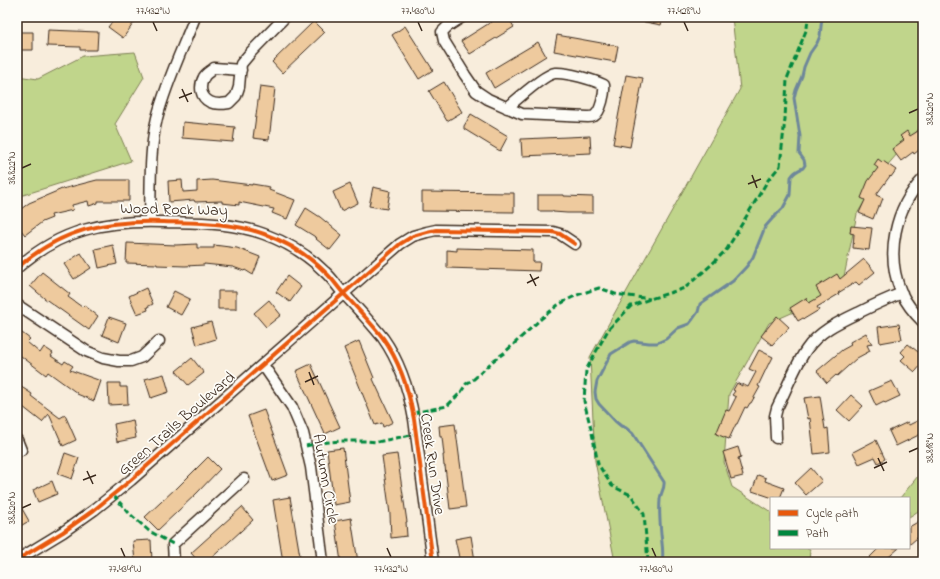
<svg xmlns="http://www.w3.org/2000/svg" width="940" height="579" font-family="'Indie Flower',sans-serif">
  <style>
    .green { fill: #c0d58b; stroke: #7e8054 }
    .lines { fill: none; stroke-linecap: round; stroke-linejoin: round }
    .stream { stroke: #6e879a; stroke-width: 3 }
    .building { fill: #eeca9e; stroke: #3b2a1e }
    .minor-casing { stroke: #3b2a1e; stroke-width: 13 }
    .minor { stroke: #fdfcf7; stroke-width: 10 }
    .quiet { stroke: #00873e; stroke-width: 3; stroke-dasharray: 6 3; stroke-linecap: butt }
    .cycleway-casing { stroke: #fdfcf7; stroke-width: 6 }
    .cycleway { stroke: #e8590c; stroke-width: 4 }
    .ticks { fill: none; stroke: #3b2a1e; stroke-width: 1.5 }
    .labels { text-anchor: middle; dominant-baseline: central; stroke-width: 3.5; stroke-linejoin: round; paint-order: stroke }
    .street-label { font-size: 16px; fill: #3b2a1e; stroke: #fdfcf7 }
    .neatline { fill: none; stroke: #3b2a1e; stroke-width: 1.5 }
    .ticks-label { font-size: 10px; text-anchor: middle; fill: #3b2a1e }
  </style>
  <rect width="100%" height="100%" fill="#f8eddc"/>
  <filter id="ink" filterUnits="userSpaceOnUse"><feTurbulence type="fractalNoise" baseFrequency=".025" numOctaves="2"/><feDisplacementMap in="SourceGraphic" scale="8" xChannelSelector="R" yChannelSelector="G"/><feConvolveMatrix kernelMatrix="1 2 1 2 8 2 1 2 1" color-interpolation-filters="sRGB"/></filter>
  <g filter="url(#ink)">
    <path class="green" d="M732,17h191v107l-38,44 -28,46 -16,77 -72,32 -40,71 -5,68 8,25 39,25v36h38l1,2 -1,12h-194l-20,-101 -5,-104 150,-268z
      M135,52l9,25 -29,47 16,37 -114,36v-121l21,3 45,-23z
      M923,475v33l-14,9v-19h-9l18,-22z"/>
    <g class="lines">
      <path class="stream" d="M662,562c2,-9 0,-18 -1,-28 -1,-11 -2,-23 -1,-34 0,-7 5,-11 4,-18l-31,-48 -7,-6 -5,-2 -6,-5 -16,-17 -3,-5 -1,-7 2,-11 14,-27 19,-12 4,-1 15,2h8l9,-4 12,-11 11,-4 4,-5 5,-7 2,-8 33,-23 14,-15 6,-9 12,-30 7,-8 11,-11 7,-13 1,-18c3,-5 7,-7 12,-9l2,-3 -1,-5 -5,-7 1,-17 -6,-38 2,-8 6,-14 2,-9 6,-14 7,-10 3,-7 2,-19"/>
    </g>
    <path class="building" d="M116,17h22l-15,21 -15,-11z
      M499,17h9l6,10 -44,27 -9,-13z
      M641,17h22l-2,8 -21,-4z
      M314,21l11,11 -43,41 -10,-11z
      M405,26l28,44 -14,9 -27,-44z
      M48,30l50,2 -1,18h-17v-3l-33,-1z
      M17,32h16v18h-16z
      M557,35l61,11 -3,16 -61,-11z
      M538,42l8,14 -52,32 -8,-15z
      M626,75l17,3 -13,69 -17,-3z
      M444,82l18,30 -15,9 -18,-30z
      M260,86l15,2 -6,52 -16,-2z
      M471,114l37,22 -8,15 -36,-22v-3z
      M183,122l52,5 -2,15 -51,-4z
      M923,128v19l-9,7 -1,-2 -12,9 -9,-12 12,-9 -4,-4 7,-5 3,5z
      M590,136l1,17 -69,3 -1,-17z
      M878,159l4,3 1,-1 13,9 -5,7 -1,-1 -14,19 7,3 -3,8h-2l-5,13 -14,-6 6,-13 -4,-2 7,-17 10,-13 -4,-3z
      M97,180h32v21h-31v2l-9,3 -1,-5 -16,4 1,5 -22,5 1,3 -10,4 -17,13 -8,-10v-13l12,-9 33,-14z
      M182,180l1,12 14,-1v-10l15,-1 40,5v-1l18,3 -1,3 26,10 -8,19 -15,-6 2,-4 -35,-7v3l-17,-2v-2l-27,1 -1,-2 -25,2 -1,-21z
      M350,184l8,19 -17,8 -8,-19z
      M373,187l17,4 -3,18 -18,-3z
      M422,192l92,1v19l-92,-1z
      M538,195h26v1l29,1v16h-26l-14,-1v-1h-15z
      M306,208l14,9 22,18 -12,15 -14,-11 1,-1 -21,-13z
      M851,226l21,2 -3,22 -16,-2 1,-14 -4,-1z
      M127,243l49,2 21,-1v4h17v-3l23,3 23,9 -7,18 -8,-5 -1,1 -11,-4 -29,-3v1l-19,1 -28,-1v-1l-31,-1z
      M113,245l4,19 -18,4 -4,-19z
      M457,248l76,2v12h7l-1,9 -92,-3v-18l10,1z
      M81,253l10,15 -17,11 -10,-15z
      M864,259l11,13 -16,13 -3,-3 -18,11 1,1 -22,13 2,3 -15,9 -1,-1 -5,3 -8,-13 16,-10 3,5 12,-7 -5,-9 21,-13 3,5z
      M42,272l28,22 -2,3 14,10 2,-2 14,11 -9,14 -45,-32 -14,-12z
      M287,276l14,11 -11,15 -14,-10z
      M146,288l7,16 -6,3 1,3 -11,4 -8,-18z
      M174,291l16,8 -9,16 -15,-8z
      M218,291h18v18h-18z
      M269,300l12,15 -15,12 -12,-14z
      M777,316l12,11 -5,7 -1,-1 -11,12 -11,-9z
      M109,317l17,6 -7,19 -17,-7z
      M211,322l5,17 -19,6 -5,-18z
      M899,324l3,15 -22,4 -2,-16z
      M22,333l8,6 -3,3 13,11 4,-6 9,6 -2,3 12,8 2,-3 8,5 -3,4 31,11 -7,20 -17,-7v-1l-29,-21 -2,3 -29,-22v-14z
      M866,333l6,11 -5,1 3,6 -13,7 -20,18 -1,-1 -9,8 -10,-12 25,-21 9,-5 -1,-3z
      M359,341l15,37 -1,1 20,43 -10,5 -1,-4 -7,2 -31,-77z
      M908,344l14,11 -2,2 3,2v4l-8,9 -14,-12 4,-4 -4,-4z
      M759,350l14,7 -3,6h-1l-11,23 2,1 -9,16h-1l-3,5 -2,-1 -8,17h-1l-7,15 -13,-5 10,-24 3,1 7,-14 -4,-2 3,-4 -2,-1 4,-7 5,3v-2l6,3 8,-15 -7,-3z
      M192,358l12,15 -16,12 -12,-14z
      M311,364l29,63 -15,7 -29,-63z
      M164,374l5,18 -18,6 -6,-19z
      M892,381l8,15 -15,7 -1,-1 -8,4 -7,-15z
      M108,383h12v4h7l1,17 -19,1z
      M17,384l15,10 -1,2 29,22 5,-3 11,25 -13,6 -14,-32 -7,8 -19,-15 -6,9z
      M851,395l12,11 -14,15 -12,-11z
      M820,396l5,33 3,-1 2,24 -16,2 -4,-36 -2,1 -4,-21z
      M264,410l24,65 -16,6 -24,-65z
      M923,418v15l-27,13 -7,-15 19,-9 1,3z
      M133,420l3,18 -19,4 -3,-18z
      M455,424l11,83 -16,2 -5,-43h-1l-1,-11h1l-2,-18h-2l-1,-11z
      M876,440l9,19 -7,4 -3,-6 -16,7 -6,-12z
      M738,447l3,10 -3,1 5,18 -12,3 -8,-27z
      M343,448l7,54 -16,3 -7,-55z
      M65,453l14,5 -7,21 -14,-5z
      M397,454l10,68h-1l1,14 -16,2 -1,-24 -8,-58z
      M208,457l12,12 -23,24 -39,37 -13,-13 31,-29v1z
      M811,468l11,13 -16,14 -11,-12z
      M758,475l8,3 -1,3 19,7 -4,10h-7l-21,-7z
      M52,481l5,13 -19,8 -5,-12z
      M290,497l11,65h-18l-10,-62z
      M17,500l12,21 -12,7z
      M242,507l11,13 -46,42h-8l-8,-9z
      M351,518l7,44h-17l-6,-41z
      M923,519v16l-6,3 -8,7v-18z
      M471,536l4,25 -15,1 -5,-23z
      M151,540l1,22h-17l-2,-21z
      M879,548h20l-16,14h-18z"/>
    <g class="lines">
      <defs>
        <path id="minor" d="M462,17l-14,9 -6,6 2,9 21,34 11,16 12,8 34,15 66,3c2,0 4,0 6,-1 7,-4 11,-24 10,-31 -10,-5 -37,-13 -49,-12 -10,1 -39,27 -48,35
          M241,70l-27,-2c-3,3 -8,5 -10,9 -5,9 -4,20 6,25 6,3 13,2 19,1l7,-7 3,-9 2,-23 10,-12 34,-35
          M923,179c-28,29 -38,75 -22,113 5,11 13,21 22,30
          M150,221c1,-34 -1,-70 7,-103 9,-35 25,-68 38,-101
          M17,268c44,-39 89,-48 146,-46 34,1 68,0 101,12 22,8 44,21 61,38 8,7 13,16 20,23 13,14 26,28 38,43 17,24 26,53 31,81l19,143
          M17,305l69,46 17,7 16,3h12l11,-4 17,-16
          M263,365l29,42 11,26 8,34 12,95
          M776,438l-1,-22 2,-8c9,-18 18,-42 29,-58 13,-19 33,-28 54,-38 14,-7 27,-13 42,-19
          M17,440l4,10
          M17,560l46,-28 31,-22 37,-30 269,-236 13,-8 14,-4 9,-2 117,2 7,2 15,10
          M174,562l-1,-18 71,-65"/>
      </defs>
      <use href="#minor" class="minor-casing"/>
      <use href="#minor" class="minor"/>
      <path class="quiet" d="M413,413l34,-7 14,-14 5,-8 8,-5 20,-19 10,-7 38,-35 16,-13 13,-7 9,-4 19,-6 9,3 7,3 35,5
        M306,446l13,-3 22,-2h26l10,1 39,-8
        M113,495l17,19 19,17 24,13
        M648,562l-4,-48 -13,-19 -19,-9 -14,-22 -6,-31 -8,-32 2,-31 22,-40 23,-24 19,-7 35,-11 26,-23 16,-16 41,-69 12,-14 5,-47 2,-40 20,-51 1,-11"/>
      <defs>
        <path id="cycleway" d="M17,268c44,-39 89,-48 146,-46 34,1 68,0 101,12 22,8 44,21 61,38 8,7 13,16 20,23 13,14 26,28 38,43 17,24 26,53 31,81l19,143
          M17,560l46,-28 31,-22 37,-30 269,-236 13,-8 14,-4 9,-2 117,2 7,2 15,10"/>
      </defs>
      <use href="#cycleway" class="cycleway-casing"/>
      <use href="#cycleway" class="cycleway"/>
    </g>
  </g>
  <path class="ticks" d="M153,22l4,9M418,22l4,9M684,22l4,9M182,89l6,13M179,98l13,-5M909,113l9,-4M22,168l9,-4M752,175l5,13M748,184l13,-5M530,274l6,12M527,283l12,-6M309,372l5,13M305,382l13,-6M909,452l9,-4M878,458l6,13M874,468l13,-6M87,471l6,13M83,480l13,-5M22,508l9,-4M121,548l4,9M387,548l4,9M652,548l4,9"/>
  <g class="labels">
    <g class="street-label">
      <text transform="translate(174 210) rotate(1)">Wood Rock Way</text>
      <text transform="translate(177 424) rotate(-41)">Green Trails Boulevard</text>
      <text transform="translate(432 464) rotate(82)">Creek Run Drive</text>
      <text transform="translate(325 479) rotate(80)">Autumn Circle</text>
    </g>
  </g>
  <rect width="940" height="579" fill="none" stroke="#fdfcf7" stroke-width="44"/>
  <rect x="770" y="497" width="140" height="52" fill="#fdfcf7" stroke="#afa8a0"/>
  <rect x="778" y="510" width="20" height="6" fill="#e8590c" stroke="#afa8a0"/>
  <text x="806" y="517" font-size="12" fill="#3b2a1e">Cycle path</text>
  <rect x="778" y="530" width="20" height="6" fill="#00873e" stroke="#afa8a0"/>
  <text x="806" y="537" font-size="12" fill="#3b2a1e">Path</text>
  <rect x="22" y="22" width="896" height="535" class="neatline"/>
  <g class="ticks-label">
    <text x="153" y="14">77.432°W</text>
    <text x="418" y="14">77.430°W</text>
    <text x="684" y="14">77.428°W</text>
    <text transform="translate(929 109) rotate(-90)" y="4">38.820°N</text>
    <text transform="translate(11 168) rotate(-90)" y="4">38.822°N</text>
    <text transform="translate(929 448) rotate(-90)" y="4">38.818°N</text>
    <text transform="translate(11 508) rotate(-90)" y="4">38.820°N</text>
    <text x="125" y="572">77.434°W</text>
    <text x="391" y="572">77.432°W</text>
    <text x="656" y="572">77.430°W</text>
  </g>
</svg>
